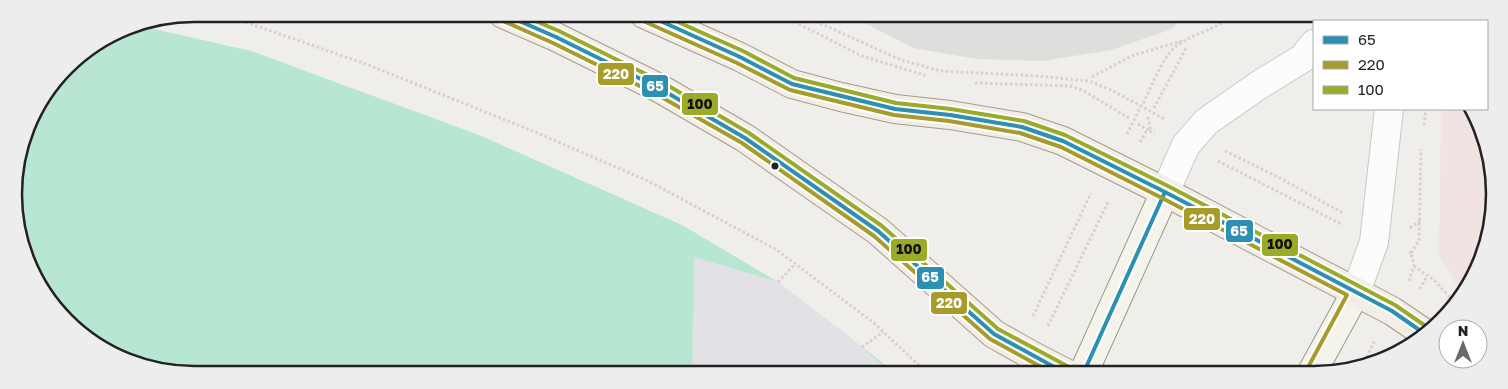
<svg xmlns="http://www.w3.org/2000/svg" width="1508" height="389" font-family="'Golos Text',sans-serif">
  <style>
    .residential { fill: #dfdedc }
    .commercial { fill: #f1e3e1 }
    .pitch { fill: #b7e6d2 }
    .plaza { fill: #e2e1e5 }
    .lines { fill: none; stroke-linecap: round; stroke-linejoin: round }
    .tertiary-casing { stroke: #c9c8c7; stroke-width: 30 }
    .secondary-casing { stroke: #999a82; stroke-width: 30 }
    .primary-casing { stroke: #a79c86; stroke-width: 30 }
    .path { stroke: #dccecd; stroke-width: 3; stroke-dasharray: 2.5 2.5; stroke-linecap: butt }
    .tertiary { stroke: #fdfcfc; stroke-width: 28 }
    .secondary { stroke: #f4f4ed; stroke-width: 28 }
    .primary { stroke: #f3ede7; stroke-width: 28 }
    .bus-1-casing { stroke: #fff; stroke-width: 8 }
    .bus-2-casing { stroke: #fff; stroke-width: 8 }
    .bus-3-casing { stroke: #fff; stroke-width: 8 }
    .bus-1 { stroke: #2b90b1; stroke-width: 4 }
    .bus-2 { stroke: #a79b2a; stroke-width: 4 }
    .bus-3 { stroke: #9aab28; stroke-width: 4 }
    .bus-dot { fill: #222; stroke: #fff; stroke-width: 2 }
    .rim { fill: none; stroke: #222; stroke-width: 2.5 }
    .line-badge { stroke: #fff; stroke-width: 2 }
    .badge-label { font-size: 14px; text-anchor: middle; font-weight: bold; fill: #fff }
    .pale-badge-label { font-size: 14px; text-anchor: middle; font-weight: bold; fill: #111 }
  </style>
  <rect width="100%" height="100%" fill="#f0eeeb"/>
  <path class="residential" d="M850,15h335l-13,14 -61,21 -68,11 -66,-2 -64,-11z"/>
  <path class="commercial" d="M1441,109h28l19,39 5,70 -18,57 -13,19 -23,-38z"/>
  <path class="pitch" d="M137,25l114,26 228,84 203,90 96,57 101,78 15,14h-723l-67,-23 -53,-46 -28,-53 -9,-70 18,-67 43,-56 51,-32z"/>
  <path class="plaza" d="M694,257l84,25 84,65 30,27h-200z"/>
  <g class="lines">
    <defs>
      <path id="tertiary" d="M1332,21l3,-6
        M1165,192l21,-47 20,-23 53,-37 44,-27 11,-14
        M1356,292l18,-50 15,-133"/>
      <path id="secondary" d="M1083,374l82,-182
        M1311,374l45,-82"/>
      <path id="primary" d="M503,14l53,23 103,51 86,50 133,93 116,103 39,22 35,18
        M644,14l96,43 52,27 49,13 54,12 55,6 72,12 41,14 102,51 227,119 34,23"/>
    </defs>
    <use href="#tertiary" class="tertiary-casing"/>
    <use href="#secondary" class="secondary-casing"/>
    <use href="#primary" class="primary-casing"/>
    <path class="path" d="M222,14l144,50 169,68 113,49 129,69 98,74 53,50
      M781,15l81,41 65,20
      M802,15l99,45 40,11 97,5 51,5 22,9 30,16 3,-4c8,-17 18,-43 31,-55 17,-14 41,-17 59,-32
      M1092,77l39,-21 51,-15
      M975,83l96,3 13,5 45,27
      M1154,108l32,-60
      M1148,117l3,15
      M1138,124l12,7
      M1424,125l2,-16
      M1127,134l14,-28 23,13
      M1140,142l6,-10 9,-1
      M1225,151l51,25 67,37
      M1218,161l123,63
      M1410,228l10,-7
      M1411,253l8,-13 2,-91
      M1414,266l20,14 21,23
      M1409,281l5,-15 -3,-13h-2
      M778,282l17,-18
      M1420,289l7,-13
      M1033,316l58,-123
      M1048,326l60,-124
      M862,347l21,-15
      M1380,361l6,-12
      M1362,366l13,-26"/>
    <use href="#tertiary" class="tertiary"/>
    <use href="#secondary" class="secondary"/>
    <use href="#primary" class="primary"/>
    <defs>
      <path id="bus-1" d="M503,14l53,23 103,51 86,50 133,93 116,103 73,40
        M645,14l95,43 52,27 103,25 55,6 72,12 41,14 102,51 227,119 33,23
        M1083,374l82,-182"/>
      <path id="bus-2" d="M501,20l52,23 103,51 86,49 132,93 116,103 64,35
        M641,20l96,43 53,27 104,25 55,6 71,12 41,14 101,51 185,97 -41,76"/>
      <path id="bus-3" d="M519,14l40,17 103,51 87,51 133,93 116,103 73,39
        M660,14l83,37 51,27 102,25 55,6 73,12 41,14 103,51 227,119 35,24"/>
    </defs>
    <use href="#bus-1" class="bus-1-casing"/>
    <use href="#bus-2" class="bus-2-casing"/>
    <use href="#bus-3" class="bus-3-casing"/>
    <use href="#bus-1" class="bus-1"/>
    <use href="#bus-2" class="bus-2"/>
    <use href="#bus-3" class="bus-3"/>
  </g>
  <circle class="bus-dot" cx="775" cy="166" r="4.5"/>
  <path d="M0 0H1508V389H0ZM194 22H1314A172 172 0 0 1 1486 194V194A172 172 0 0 1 1314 366H194A172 172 0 0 1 22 194V194A172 172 0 0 1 194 22Z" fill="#ededed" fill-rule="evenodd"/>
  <path class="rim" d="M194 22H1314A172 172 0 0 1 1486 194V194A172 172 0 0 1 1314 366H194A172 172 0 0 1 22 194V194A172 172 0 0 1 194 22Z"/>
  <g class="line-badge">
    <rect x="597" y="62" width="38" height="24" rx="5" fill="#a79b2a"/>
    <rect x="641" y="74" width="28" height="24" rx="5" fill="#2b90b1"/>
    <rect x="681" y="92" width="38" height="24" rx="5" fill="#9aab28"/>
    <rect x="1183" y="207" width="38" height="24" rx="5" fill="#a79b2a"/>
    <rect x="1225" y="219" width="29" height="24" rx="5" fill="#2b90b1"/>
    <rect x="1261" y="233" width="38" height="24" rx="5" fill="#9aab28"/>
    <rect x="890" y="238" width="38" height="24" rx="5" fill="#9aab28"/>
    <rect x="916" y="266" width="29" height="24" rx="5" fill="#2b90b1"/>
    <rect x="930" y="291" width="38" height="24" rx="5" fill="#a79b2a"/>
  </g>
  <g class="badge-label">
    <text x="616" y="79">220</text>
    <text x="655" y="91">65</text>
    <text x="1202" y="224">220</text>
    <text x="1239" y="236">65</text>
    <text x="930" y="282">65</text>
    <text x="949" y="308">220</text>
  </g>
  <g class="pale-badge-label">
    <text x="700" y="109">100</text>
    <text x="1280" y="249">100</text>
    <text x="909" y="254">100</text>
  </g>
  <rect x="1313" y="20" width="175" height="90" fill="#ffffff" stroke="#a7a7a7"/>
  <rect x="1323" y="36" width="25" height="8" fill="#2b90b1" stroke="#a7a7a7"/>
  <text x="1358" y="45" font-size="15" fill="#222222">65</text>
  <rect x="1323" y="61" width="25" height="8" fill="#a79b2a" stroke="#a7a7a7"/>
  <text x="1358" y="70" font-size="15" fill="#222222">220</text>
  <rect x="1323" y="86" width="25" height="8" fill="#9aab28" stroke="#a7a7a7"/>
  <text x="1358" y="95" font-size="15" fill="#222222">100</text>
  <g transform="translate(1463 344)"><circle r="24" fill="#ffffff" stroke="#a7a7a7"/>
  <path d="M0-4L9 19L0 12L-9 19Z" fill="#6a6968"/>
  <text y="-8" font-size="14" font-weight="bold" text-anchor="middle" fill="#222222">N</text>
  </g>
</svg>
